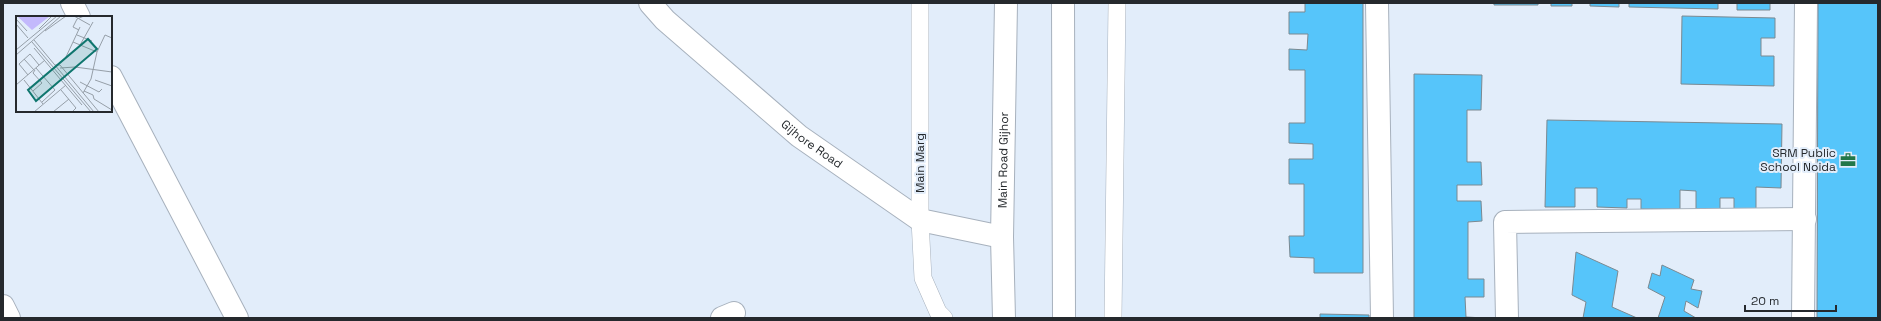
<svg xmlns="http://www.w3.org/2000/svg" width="1881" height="321" font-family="'Space Grotesk',sans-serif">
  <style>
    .building { fill: #56c5fa; stroke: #7b8991 }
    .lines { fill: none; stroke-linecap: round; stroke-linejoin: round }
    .service-casing { stroke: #a7b1bd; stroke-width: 18 }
    .minor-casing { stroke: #a7b1bd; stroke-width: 24 }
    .tertiary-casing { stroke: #a7b1bd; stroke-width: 24 }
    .service { stroke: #fff; stroke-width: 17 }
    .minor { stroke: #fff; stroke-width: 22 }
    .tertiary { stroke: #fff; stroke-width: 22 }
    .labels { text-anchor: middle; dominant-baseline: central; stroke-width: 4; stroke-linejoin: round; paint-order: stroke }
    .street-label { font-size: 12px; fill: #25292d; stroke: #e2edfa }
    .poi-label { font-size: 12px; fill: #25292d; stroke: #e2edfa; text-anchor: end }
    .inset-road { fill: none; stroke: #969fa8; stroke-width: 1 }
    .view { fill: #0f766e; fill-opacity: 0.15; stroke: #0f766e; stroke-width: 2 }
    .inset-edge { fill: none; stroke: #25292d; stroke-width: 2 }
  </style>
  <rect width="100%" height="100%" fill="#e2edfa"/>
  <path class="building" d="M1305,3h58v270h-49v-15l-24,-1 -1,-21h15v-52h-15v-25h24v-15l-24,-1v-20h16v-53h-16v-21l18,1 1,-16h-19v-22h16z
    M1494,3h44v2h-44z
    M1551,3h21v3h-21z
    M1590,3h29v4l-29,-1z
    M1629,3h89v6l-89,-2z
    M1737,3h33v7h-33z
    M1818,3h60v315h-61z
    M1682,16l93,2v20h-14v18h13v30l-93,-2z
    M1414,74l68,1 -1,35h-14v52h14l1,23h-25v16h24l1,20 -14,1v57h16v18h-19l1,20 18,1h-70z
    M1547,120l235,4 -1,64 -25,-1v24l-22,-1v-12h-14v12l-24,-1v-18l-16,-1v19h-39v-10h-14v9l-30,-1v-19h-22v19h-30z
    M1576,252l42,19 -6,36 25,11h-54l3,-16 -14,-7z
    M1662,265l32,15 -3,9 11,2 -4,17 -12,-7 -2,10 12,7h-38l7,-21 -17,-9 4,-15 8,3z
    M1320,314l49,1v3h-49z"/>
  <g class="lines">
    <defs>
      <path id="service" d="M920,3v217l3,58 15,34 6,6
        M1113,318l4,-315"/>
      <g id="minor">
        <path d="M72,3l7,14"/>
        <path id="s1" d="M650,3l15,17 134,116 121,84 82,17"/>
        <path d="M1377,3l5,315"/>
        <path d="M111,77l126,241"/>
        <path d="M3,306l6,12"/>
        <path d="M722,318l12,-5"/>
        <path d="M1507,318l-2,-96 300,-3"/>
        <path d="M1803,318l3,-315"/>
      </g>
      <g id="tertiary">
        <path d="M1063,3l1,315"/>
        <path id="s2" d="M1004,318l-2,-81 4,-234"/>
      </g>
    </defs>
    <use href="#service" class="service-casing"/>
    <use href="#minor" class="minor-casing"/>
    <use href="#tertiary" class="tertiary-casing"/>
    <use href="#service" class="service"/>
    <use href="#minor" class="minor"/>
    <use href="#tertiary" class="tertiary"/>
  </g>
  <defs>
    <symbol id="office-bare" viewBox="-9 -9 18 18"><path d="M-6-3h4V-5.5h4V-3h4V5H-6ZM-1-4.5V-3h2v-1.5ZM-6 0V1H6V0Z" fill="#227749" stroke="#e2edfa" stroke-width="2.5" paint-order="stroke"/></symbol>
  </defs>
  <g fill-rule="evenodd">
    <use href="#office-bare" x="1837" y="149" width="22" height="22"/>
  </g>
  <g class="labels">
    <g class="street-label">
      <text stroke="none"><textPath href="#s1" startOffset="215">Gijhore Road</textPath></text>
      <text stroke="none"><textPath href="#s2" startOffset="158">Main Road Gijhor</textPath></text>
      <text transform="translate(920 163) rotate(-90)">Main Marg</text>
    </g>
    <g class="poi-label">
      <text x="1836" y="153">SRM Public<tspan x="1836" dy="14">School Noida</tspan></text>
    </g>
  </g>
  <g transform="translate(16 16)">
    <rect width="96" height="96" fill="#e2edfa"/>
    <path d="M1,0h33l-18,14z" fill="#c3b9fc"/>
    <path class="inset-road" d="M58,0l16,9M0,3l11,12M0,8l12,14M64,11l-7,15 24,10 -6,27 -8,14M23,13l13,-13M63,14l-6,-3 4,-8 7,-3M29,15l21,-15M61,19l15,6M18,24l60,72M16,26l59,70M64,29l13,-23M18,32l48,57M0,34l41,-34M81,36l8,-17 7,3M0,39l45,-39M8,43l10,11M49,43l8,-17M39,49h5l39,47M20,52l19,22 -13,12M44,52l15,-1 37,5M12,59l-9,-11 11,-10 9,11M8,64l19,24M79,64l17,6M64,66l19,10 3,-3M0,69l29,-25M45,74l15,18 -4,4M17,75l9,-8 -9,-10 2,-3M68,75l9,4 1,4 18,11M18,96l32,-27M37,96l16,-13"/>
    <path class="view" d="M72,23l9,10 -61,52 -8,-11z"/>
    <rect width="96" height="96" class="inset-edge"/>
  </g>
  <rect width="1881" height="321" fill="none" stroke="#25292d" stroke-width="8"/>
  <path d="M1745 305v6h91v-6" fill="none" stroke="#25292d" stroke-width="2"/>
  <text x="1751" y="305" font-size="12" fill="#25292d" stroke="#e2edfa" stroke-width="3" paint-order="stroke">20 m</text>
</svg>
